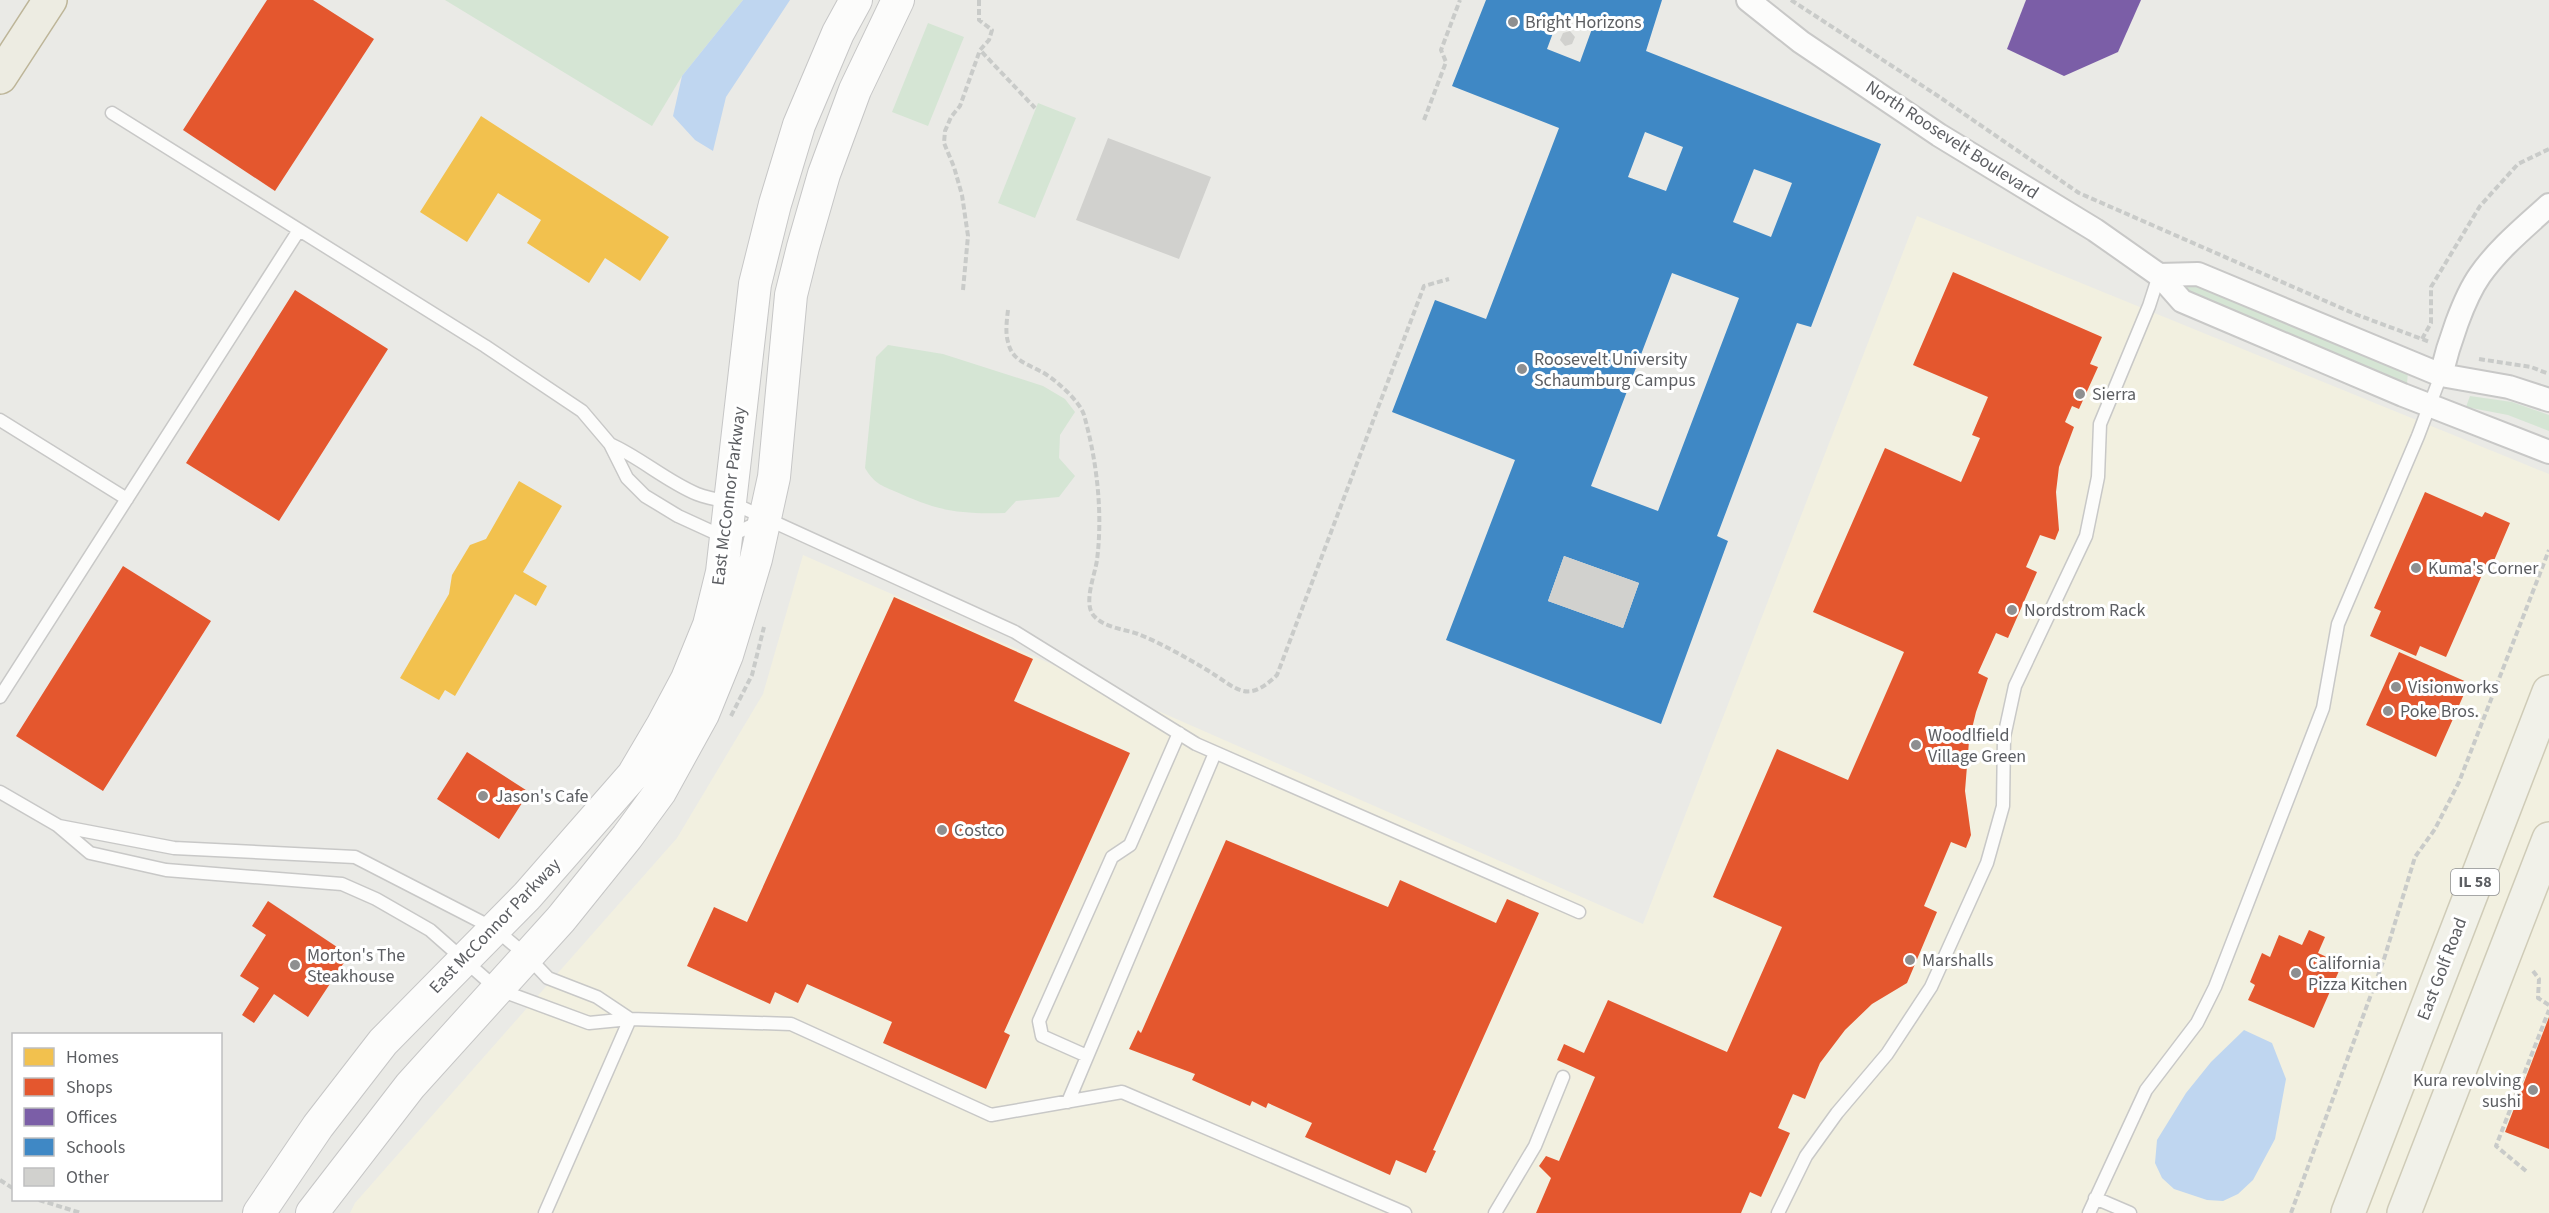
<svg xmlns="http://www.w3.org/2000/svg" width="2549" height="1213" font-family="'Source Sans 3',sans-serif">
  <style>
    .commercial { fill: #f2f0e0 }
    .green { fill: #d5e5d4 }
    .water { fill: #bfd6f0 }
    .homes { fill: #f2c14e }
    .shops { fill: #e4572e }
    .offices { fill: #7b5ea7 }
    .schools { fill: #3f88c5; fill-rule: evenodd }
    .building { fill: #d1d1ce }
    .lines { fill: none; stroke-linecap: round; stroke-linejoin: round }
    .lane-casing { stroke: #c8c8c7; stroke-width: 15 }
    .street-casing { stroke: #c8c8c7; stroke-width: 26 }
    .secondary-casing { stroke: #c6c6c6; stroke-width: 34 }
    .primary-casing { stroke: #cfcbb7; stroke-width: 36 }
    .highway-casing { stroke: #bdb598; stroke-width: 36 }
    .path { stroke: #c9cbc9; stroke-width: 4; stroke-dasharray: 6 3; stroke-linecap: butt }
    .lane { stroke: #fcfcfb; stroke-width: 12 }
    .street { stroke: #fcfcfb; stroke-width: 22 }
    .secondary { stroke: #fcfcfb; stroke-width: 32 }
    .primary { stroke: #f1f1e9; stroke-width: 33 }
    .highway { stroke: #edece2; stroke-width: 33 }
    .poi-dot { fill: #8e8f90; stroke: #fff; stroke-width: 2 }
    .labels { text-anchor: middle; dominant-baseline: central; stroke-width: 6; stroke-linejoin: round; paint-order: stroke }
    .shield { fill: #fff; stroke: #8d8e91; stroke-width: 1.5 }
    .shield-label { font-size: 16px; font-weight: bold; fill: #5c5e62 }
    .poi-label { font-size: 18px; fill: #5c5e62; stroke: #fff; text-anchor: start }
    .street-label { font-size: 18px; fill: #5c5e62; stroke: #fff }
  </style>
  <rect width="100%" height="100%" fill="#eaeae6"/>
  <path class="commercial" d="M1917,216l632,258v739h-2199l5,-10 322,-365 86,-144 40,-139 840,369z"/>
  <path class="green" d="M445,0h298l-61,76 -30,50z
    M928,23l36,14 -36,89 -36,-14z
    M1038,103l38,15 -41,100 -37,-15z
    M2192,282l216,90 -1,11 -3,2 -222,-95 -2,-7z
    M888,345l55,9 100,32 22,13 10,13 -15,23 -1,23 16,18 -16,21 -43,4 -11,12c-43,1 -64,-1 -104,-19 -18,-8 -26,-9 -36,-26l11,-111z
    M2470,396l42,6 37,13v16l-41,-16 -42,-8z"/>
  <path class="water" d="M743,0h47l-64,97 -13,54 -18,-11 -22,-24 9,-40z
    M2244,1030l28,13 14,36 -11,60 -22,41 -15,14 -15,7 -16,-1 -33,-11 -12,-11 -7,-15 2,-23 29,-47 25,-31z"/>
  <path class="homes" d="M481,116l188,121 -29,44 -35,-23 -16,25 -62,-40 14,-23 -43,-27 -31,49 -47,-30z
    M519,481l43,25 -39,66 24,14 -11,20 -21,-12 -60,102 -10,-6 -6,10 -39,-22 49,-84 3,-19 18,-30 16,-6z"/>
  <path class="shops" d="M267,0h46l61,39 -99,152 -92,-61z
    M1953,272l149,65 -12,27 8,3 -19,42 -7,-3 -7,16 9,5 -15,40 -3,25 3,38 -4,10 -15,-5 -14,32 11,5 -29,66 -12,-5 -18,40 10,5 -12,34 -7,29 -4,50 6,44 -5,13 -15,-6 -27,64 13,6 -30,71 -35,21 -27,26 -25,33 -15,36 -12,-5 -15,34 12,5 -29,64 -11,-5 -9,21h-205l15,-35 -12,-12 7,-10 13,5 36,-84 -38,-17 7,-16 20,9 24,-53 119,52 55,-125 -69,-30 64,-148 71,31 56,-128 -91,-40 72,-164 76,34 19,-44 -8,-3 16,-38 -75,-32z
    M295,290l93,59 -109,172 -93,-58z
    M2425,492l57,25 3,-5 25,11 -20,47 -5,-2 -39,89 -26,-11 -4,10 -46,-20 11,-25 -7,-3z
    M123,566l88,55 -108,170 -87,-55z
    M894,597l139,62 -19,42 116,52 -126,279 6,3 -24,54 -103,-46 9,-21 -85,-38 -9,19 -23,-11 -5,12 -83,-38 27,-59 33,15z
    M2399,652l70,31 -33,74 -70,-32z
    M467,752l62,40 -30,47 -62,-40z
    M1226,840l162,67 12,-27 96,43 11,-24 32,14 -106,237 3,1 -10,22 -30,-13 -6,15 -85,-38 7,-14 -44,-20 -2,5 -14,-7 -2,5 -58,-26 3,-6 -66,-25 9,-19 3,3z
    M268,901l81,54 -41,62 -34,-23 -20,29 -12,-8 17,-27 -19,-12 26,-41 -14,-9z
    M2309,930l16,7 -7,16 24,11 -28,64 -66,-28 7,-15 -5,-3 12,-29 8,4 9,-22 23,10z
    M2549,1017v132l-44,-17z"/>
  <path class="offices" d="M2026,0h115l-23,52 -54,24 -57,-27z"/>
  <path class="schools" d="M1486,0h176l-16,51 235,93 -70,183 -14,-4 -80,213 11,5 -67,183 -215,-84 69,-180 -123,-48 43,-112 51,19 73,-191 -107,-42zM1560,14l33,12 -13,36 -33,-13zM1645,132l38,15 -17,44 -38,-14zM1754,169l38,14 -21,54 -38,-15zM1672,273l67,25 -81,213 -67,-25zM1564,556l75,27 -16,45 -75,-27z"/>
  <path class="building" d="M1570,31l5,6 -3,7 -7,2 -5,-6 3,-7z
    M1108,138l103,39 -32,82 -103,-39z
    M1564,556l75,27 -16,45 -75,-27z"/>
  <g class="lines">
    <defs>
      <path id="lane" d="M112,113l373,233 97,65 28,33 17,34 18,18 33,20 48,22 35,-17
        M0,420l127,79
        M610,444c31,14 56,37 87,50 10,4 22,6 33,8l285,130 181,112 383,168
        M0,697l299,-467
        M0,792l57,33 33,28 76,17 176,14 34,15 54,31 67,59 92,34 41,-4 161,5 200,91 131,-23 283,121
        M59,826l115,22 181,9 140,72 32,27 21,22 49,19 33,22
        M1087,1056l-45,-20 -3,-15 73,-164 18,-12 49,-112
        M1068,1102l147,-349
        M2095,1198l35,15
        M545,1213l85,-194
        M1495,1213l40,-67 28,-69
        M1778,1213l28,-57 31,-43 50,-59 44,-67 56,-124 16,-57 1,-69 11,-51 71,-150 12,-59 2,-53 49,-118 10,-31
        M2089,1213l57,-123 51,-67 18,-36 108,-279 15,-84 80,-188 23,-61"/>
      <path id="street" d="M1748,0l53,42 138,93 156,95 64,45 23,26 221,94 146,57
        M2159,275l39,-1 243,101 68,12 40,13
        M2441,375c7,-29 22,-76 39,-100 19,-27 45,-48 69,-70"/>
      <path id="secondary" d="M259,1213l59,-87 65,-84 144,-146 106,-121 30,-51 24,-45 22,-54 13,-53 33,-288 20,-80 24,-79 39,-92 18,-33
        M312,1213l98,-127 151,-167 66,-82 33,-45 43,-78 24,-59 14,-46 15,-50 18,-82 17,-182 12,-48 21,-73 31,-84 43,-90"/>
      <path id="primary" d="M2348,1213l201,-521
        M2404,1213l145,-374"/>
      <path id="highway" d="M0,77l50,-77"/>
    </defs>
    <use href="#lane" class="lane-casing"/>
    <use href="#street" class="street-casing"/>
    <use href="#secondary" class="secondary-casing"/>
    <use href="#primary" class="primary-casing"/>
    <use href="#highway" class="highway-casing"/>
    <path class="path" d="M979,0v20l13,10 -3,10 -9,10 55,58
      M1791,0l147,96 141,97 276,121 75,28
      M1424,120l22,-58 -5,-12 19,-50
      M963,290l5,-54 -6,-41 -8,-28 -10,-24 1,-12 6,-14 9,-11 20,-56
      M1008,310c-1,9 -3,22 0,32 4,18 17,21 32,29 13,6 40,30 44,44 13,46 19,98 13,145 -2,15 -15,45 -2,57 11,11 29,12 43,17 23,9 47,23 69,36 30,18 39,35 70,5l147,-389 25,-7
      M2422,339l9,-16v-36l49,-81 38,-42 31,-15
      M2479,359l52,8 18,7
      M731,716l21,-41 12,-48
      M2533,971l6,8 -1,19 11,7
      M2526,1171l-30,-25 53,-136
      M0,1180l14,9
      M39,1200l42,13
      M2291,1213l93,-254 31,-102 20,-28 24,-47 90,-232"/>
    <use href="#lane" class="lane"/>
    <use href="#street" class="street"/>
    <use href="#secondary" class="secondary"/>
    <use href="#primary" class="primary"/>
    <use href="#highway" class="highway"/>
  </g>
  <g class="poi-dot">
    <circle cx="1513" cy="22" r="6"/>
    <circle cx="1522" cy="369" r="6"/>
    <circle cx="2080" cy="394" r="6"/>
    <circle cx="2416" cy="568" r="6"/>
    <circle cx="2012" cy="610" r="6"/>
    <circle cx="2396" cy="687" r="6"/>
    <circle cx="2388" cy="711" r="6"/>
    <circle cx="1916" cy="745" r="6"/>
    <circle cx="483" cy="796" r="6"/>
    <circle cx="942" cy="830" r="6"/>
    <circle cx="1910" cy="960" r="6"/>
    <circle cx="295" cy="965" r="6"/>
    <circle cx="2296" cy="973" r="6"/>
    <circle cx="2533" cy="1090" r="6"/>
  </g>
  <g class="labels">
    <rect class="shield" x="2451" y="869" width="48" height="26" rx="4.5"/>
    <g class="shield-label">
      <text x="2475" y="882">IL 58</text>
    </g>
    <g class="poi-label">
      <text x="1525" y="22">Bright Horizons</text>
      <text x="1534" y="359">Roosevelt University<tspan x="1534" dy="21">Schaumburg Campus</tspan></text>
      <text x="2092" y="394">Sierra</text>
      <text x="2428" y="568">Kuma's Corner</text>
      <text x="2024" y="610">Nordstrom Rack</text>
      <text x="2408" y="687">Visionworks</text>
      <text x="2400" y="711">Poke Bros.</text>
      <text x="1928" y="735">Woodlfield<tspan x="1928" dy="21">Village Green</tspan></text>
      <text x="495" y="796">Jason's Cafe</text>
      <text x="954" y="830">Costco</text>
      <text x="307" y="955">Morton's The<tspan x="307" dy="21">Steakhouse</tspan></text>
      <text x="1922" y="960">Marshalls</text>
      <text x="2308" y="963">California<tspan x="2308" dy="21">Pizza Kitchen</tspan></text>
      <text x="2521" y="1080" text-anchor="end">Kura revolving<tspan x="2521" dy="21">sushi</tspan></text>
    </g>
    <g class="street-label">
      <text transform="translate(1952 140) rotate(33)">North Roosevelt Boulevard</text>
      <text transform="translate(729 496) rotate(-83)">East McConnor Parkway</text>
      <text transform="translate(495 926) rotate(-46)">East McConnor Parkway</text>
      <text transform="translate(2442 969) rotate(-69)">East Golf Road</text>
    </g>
  </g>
  <rect x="12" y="1033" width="210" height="168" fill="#ffffff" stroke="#bebfc0" stroke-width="1.5"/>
  <rect x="24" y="1048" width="30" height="18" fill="#f2c14e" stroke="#bebfc0" stroke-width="1.5"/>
  <text x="66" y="1063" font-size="18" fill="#5c5e62">Homes</text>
  <rect x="24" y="1078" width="30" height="18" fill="#e4572e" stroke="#bebfc0" stroke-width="1.5"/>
  <text x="66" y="1093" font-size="18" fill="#5c5e62">Shops</text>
  <rect x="24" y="1108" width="30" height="18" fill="#7b5ea7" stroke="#bebfc0" stroke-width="1.5"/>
  <text x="66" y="1123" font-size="18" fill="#5c5e62">Offices</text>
  <rect x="24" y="1138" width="30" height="18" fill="#3f88c5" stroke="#bebfc0" stroke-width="1.5"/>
  <text x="66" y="1153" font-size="18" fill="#5c5e62">Schools</text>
  <rect x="24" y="1168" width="30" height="18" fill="#d1d1ce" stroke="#bebfc0" stroke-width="1.5"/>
  <text x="66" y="1183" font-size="18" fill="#5c5e62">Other</text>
</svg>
